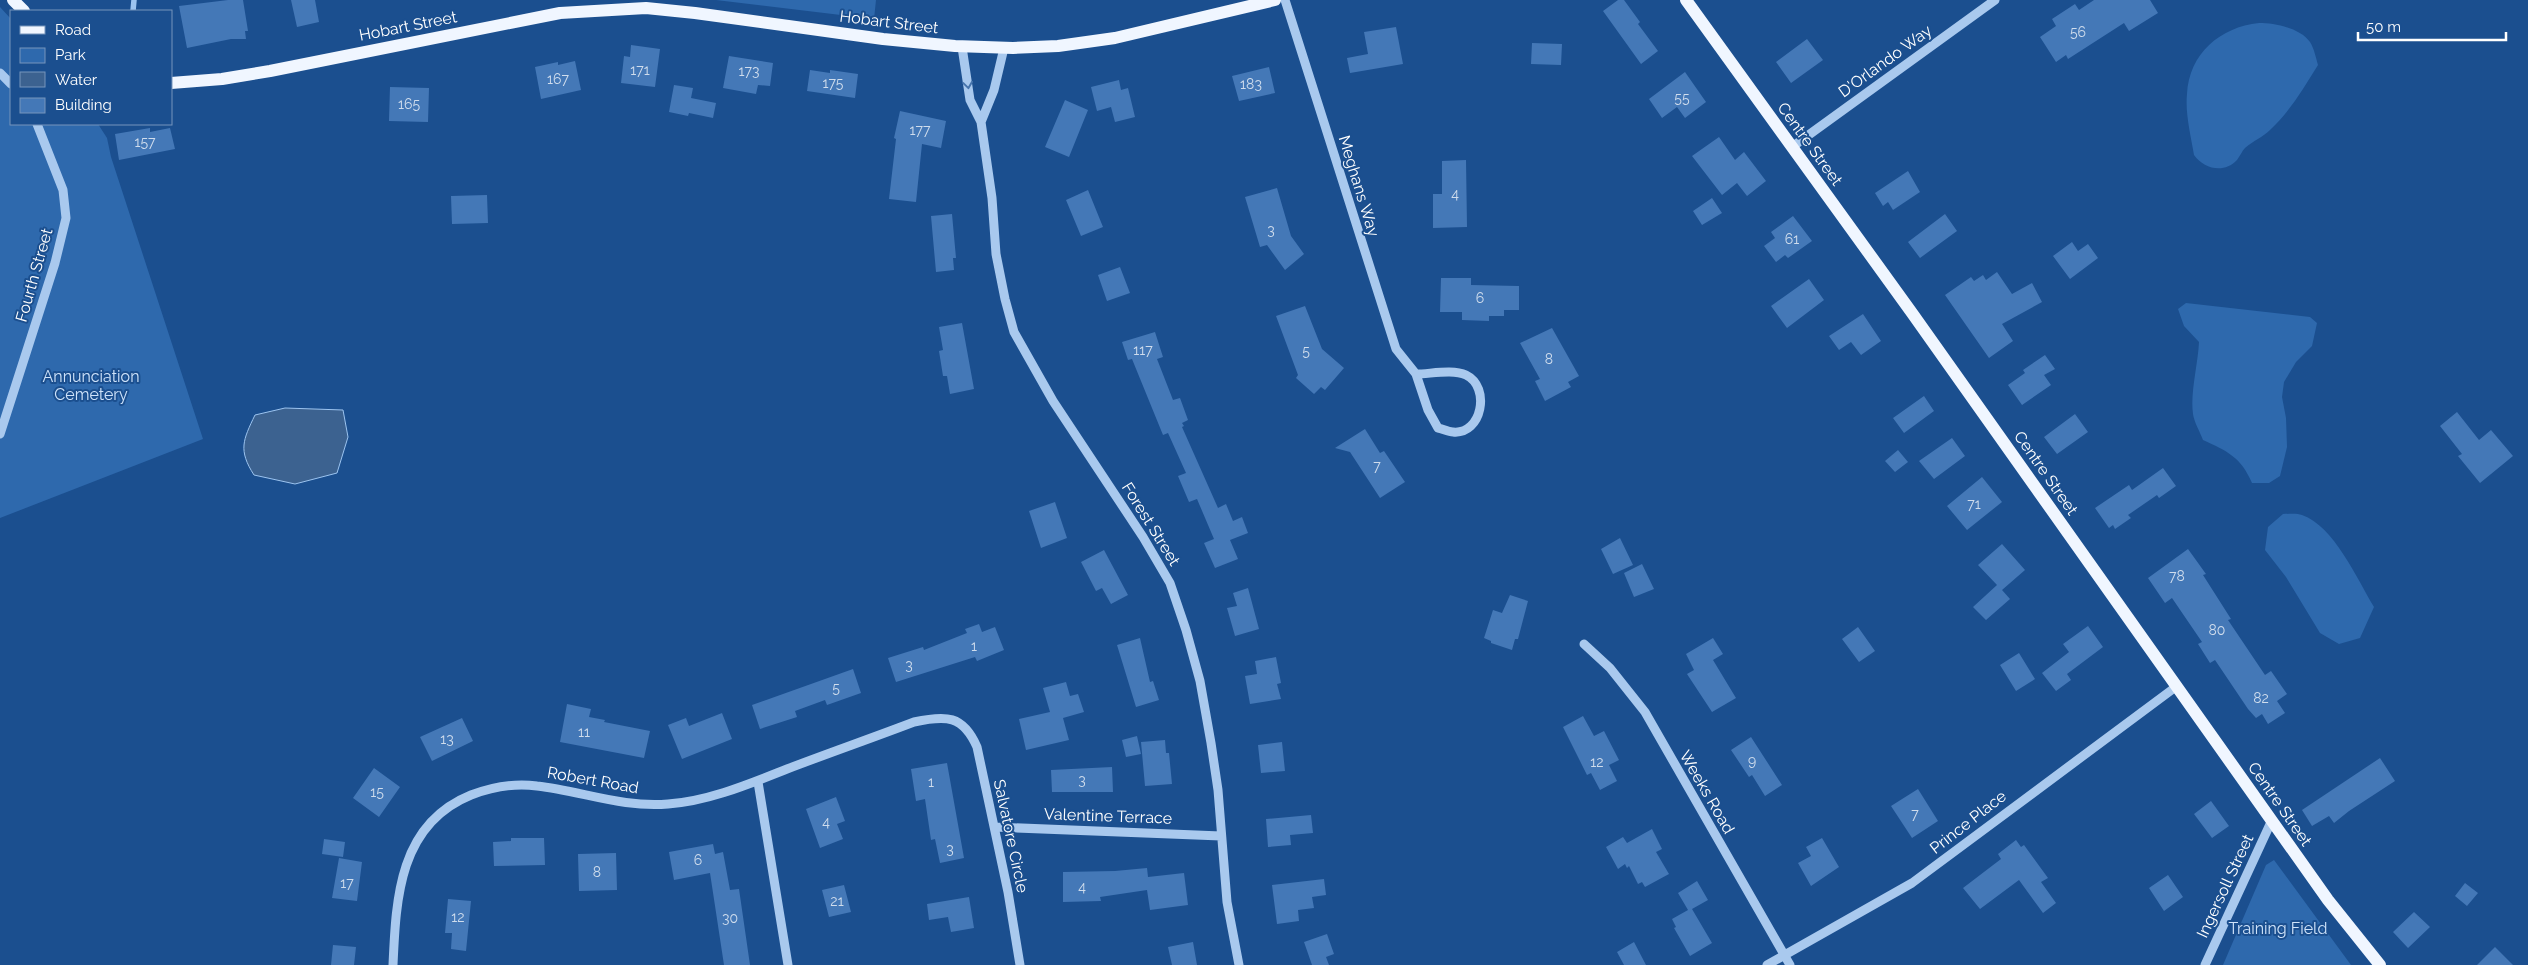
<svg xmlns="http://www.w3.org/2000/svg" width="2528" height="965" font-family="Raleway,sans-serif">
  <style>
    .green { fill: #2e69ad }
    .water { fill: #3c6290; stroke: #9cc4f0 }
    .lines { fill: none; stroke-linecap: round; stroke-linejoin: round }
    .stream { stroke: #9cc4f0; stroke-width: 5.5 }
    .building { fill: #4478b7 }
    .minor { stroke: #a9c9ee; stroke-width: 9 }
    .major { stroke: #f0f6ff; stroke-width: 12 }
    .oneway { stroke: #4674ac }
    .labels { text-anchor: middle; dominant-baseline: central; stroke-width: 4; stroke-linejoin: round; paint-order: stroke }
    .number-label { font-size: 14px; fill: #d0dded }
    .street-label { font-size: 16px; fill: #fff; stroke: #1b4f8f }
    .park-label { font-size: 16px; fill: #cfe3fa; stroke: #1b4f8f }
  </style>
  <rect width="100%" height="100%" fill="#1b4f8f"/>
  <path class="green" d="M716,0h160l-2,19z
    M0,7l11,12v105h87l9,14 4,19 92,282 -203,79z
    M2259,23c16,0 41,5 51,19 4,6 6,16 8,23 -14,22 -28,47 -48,65 -7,7 -17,11 -25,18 -3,3 -5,8 -8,12 -13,14 -33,9 -43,-5 -3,-19 -9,-41 -7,-61 2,-40 33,-67 72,-71z
    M2186,303l124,14 7,6 -5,23 -16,16 -12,20 -2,15 4,21 1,29 -7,29 -11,7h-17c-11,-26 -25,-32 -49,-43 -3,-8 -9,-18 -10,-26 -3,-21 5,-50 6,-72l-15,-16 -6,-17z
    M2283,514c6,0 14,-1 19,1 32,11 55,64 72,92l-14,31 -21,6 -19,-11 -34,-56 -21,-27 3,-23z
    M2274,860l77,105h-128l43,-100z"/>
  <path class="water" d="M285,408l58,2 5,27 -11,36 -42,11 -41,-9c-16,-25 -11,-35 1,-60z"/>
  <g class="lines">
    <path class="stream" d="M133,11l1,-11"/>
  </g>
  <path class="building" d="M228,0h15l5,31h-3l1,8h-15l-44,9 -8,-42z
    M291,0h24l4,22 -22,5z
    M1618,0h6l16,22 -2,2 20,27 -17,13 -38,-53z
    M2094,0h56l8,13 -29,18 -5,-8 -56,36 -2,-4 -10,7 -16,-25 16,-11 -4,-7 23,-15 4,6z
    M1396,27l7,37 -53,9 -3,-15 21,-4 -4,-22z
    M1807,39l16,21 -32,23 -15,-21z
    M1532,43l30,1 -1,21 -30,-1z
    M631,45l29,4 -5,38 -34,-4 3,-27 6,1z
    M729,56l44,7 -3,23 -12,-1 -2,9 -33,-6z
    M575,61l6,29 -40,9 -6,-32 23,-5v3z
    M1269,67l6,26 -36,8 -7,-25z
    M810,70l20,3v-3l28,4 -3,24 -48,-7z
    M1685,72l21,30 -21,16 -8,-11 -15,11 -13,-19z
    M1119,80l2,10 7,-2 7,29 -20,5 -4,-15 -14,4 -6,-24z
    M674,85l19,3 -2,10 25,5 -3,15 -24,-5 -1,3 -19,-4z
    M390,87l39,1 -1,34 -39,-1z
    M1065,100l23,10 -19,47 -24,-10z
    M900,111l46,10 -5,27 -19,-4 -6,58 -27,-3 7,-60 -2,-1z
    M150,128v4l20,-4 5,21 -56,11 -4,-26z
    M1719,137l16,23 9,-8 22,29 -19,15 -10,-13 -15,12 -30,-39z
    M1466,160l1,67 -34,1v-34h9v-33z
    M1908,171l12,21 -27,18 -5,-8 -5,4 -8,-13z
    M1277,188l14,48 13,18 -19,16 -18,-25 -7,2 -15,-50z
    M1088,190l15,37 -22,9 -15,-36z
    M487,195l1,28 -36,1 -1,-28z
    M1712,198l10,15 -20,12 -9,-14z
    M952,214l4,44h-3l1,12 -18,2 -5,-56z
    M1945,214l12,17 -37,27 -12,-16z
    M1793,216l19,25 -24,17 -3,-3 -9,7 -12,-16 11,-8 -4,-6z
    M2072,242l6,9 10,-7 10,14 -28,21 -17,-23z
    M1120,267l10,26 -23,8 -9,-26z
    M1997,272l15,22 20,-11 10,19 -40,22 11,17 -24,17 -44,-63 26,-18 3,4 9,-6 3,5z
    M1441,278h30v7l48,1v24h-15v6h-15v5l-27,-1v-8h-22z
    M1809,279l15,21 -37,28 -16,-22z
    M1305,306l17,43 22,19 -19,22 -4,-3 -7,7 -18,-16 2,-3 -22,-59z
    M1863,314l18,27 -20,14 -10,-13 -12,8 -10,-14z
    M962,323l12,66 -24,5 -3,-18h-4l-4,-25 4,-1 -4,-23z
    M1552,328l27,48 -11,6 3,5 -26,14 -10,-20 5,-2 -20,-36z
    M1155,332l8,25 -6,2 16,41 7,-2 8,22 -6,3 2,3 -2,1 36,81 8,-4 7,17 9,-4 6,16 -18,7 8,19 -23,9 -11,-25 10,-4 -17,-40 -8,3 -11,-26 8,-3 -18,-40 -5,2 -31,-76 -4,1 -6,-18z
    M2045,355l10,14 -11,6 7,10 -29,20 -14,-20 17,-12 -2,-3z
    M1924,396l10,15 -30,22 -11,-15z
    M2457,412l22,28 12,-10 22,26 -33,27 -22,-27 4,-2 -22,-28z
    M2075,414l13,18 -31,22 -13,-17z
    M1365,429l15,24 4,-2 21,31 -25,16 -30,-46 -15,-4z
    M1952,438l13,18 -31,23 -15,-18z
    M1898,450l10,12 -13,10 -10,-11z
    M2163,468l13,18 -17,12 -2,-3 -29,20 3,3 -16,11 -2,-4 -4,3 -14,-20 34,-23 3,5z
    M1982,477l20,25 -35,28 -20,-24z
    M1055,502l12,36 -26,10 -12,-37z
    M1620,538l13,27 -20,9 -12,-25z
    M2002,544l23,26 -23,20 8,9 -24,21 -13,-13 24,-22 -19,-20z
    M2188,549l18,25 -3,1 28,44 -3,1 37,55 6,-4 16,23 -10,7 8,12 -17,11 -6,-10 -6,4 -8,-9 -33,-49 -5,3 -12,-19 4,-2 -30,-44 -7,5 -17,-25z
    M1104,550l24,45 -17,9 -9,-16 -6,3 -15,-29z
    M1642,564l12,25 -20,8 -10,-24z
    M1248,588l11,41 -24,7 -8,-28 10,-2 -4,-13z
    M1510,595l18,6 -10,38h-3l-3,11 -21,-7v-2l-7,-3 9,-28 9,3z
    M979,624l3,8 13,-5 9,23 -27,11 -2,-4 -79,25 -8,-24 35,-11 1,3 43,-17 -2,-4z
    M2088,626l15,21 -36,27 4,6 -15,11 -14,-18 27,-21 -6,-8z
    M1858,627l17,24 -16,11 -17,-23z
    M1140,638l10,44 3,-1 6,19 -23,7 -19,-62z
    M1713,638l10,16 -10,6 23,38 -24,14 -25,-38 7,-4 -8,-16z
    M2019,653l16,26 -19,12 -16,-26z
    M1276,657l5,26 -4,1 4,15 -31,5 -5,-28 12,-2 -2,-13z
    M853,669l8,24 -34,12 -2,-5 -30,11 2,6 -37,12 -8,-24z
    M1066,682l4,14 8,-2 6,18 -21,6 6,22 -43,10 -7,-31 31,-7 -7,-24z
    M567,704l24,5 -2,8 16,3 -1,2 46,9 -6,27 -84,-16z
    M722,713l10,26 -50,20 -14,-34 18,-7 3,8z
    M1583,716l11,20 10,-5 15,29 -10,5 8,16 -17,9 -9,-17 -4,2 -24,-48z
    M462,718l11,23 -41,20 -12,-24z
    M1137,736l4,18 -15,3 -4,-17z
    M1751,737l31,48 -17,11 -13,-21 -3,2 -18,-27z
    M1165,740l1,13h3l3,31 -27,2 -4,-44z
    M1282,742l3,29 -24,2 -3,-28z
    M2380,758l15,23 -46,30 -15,12 -5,-7 -17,10 -10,-16z
    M947,763l17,95 -24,5 -5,-24 -4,1 -6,-41 -9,2 -5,-32z
    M1112,767l1,25h-61l-1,-22z
    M374,768l26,19 -21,30 -26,-19z
    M1918,789l20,32 -26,17 -21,-32z
    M836,797l9,24 -8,3 6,15 -23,9 -14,-39z
    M2211,801l18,25 -17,12 -18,-24z
    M1311,815l2,18 -23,2 1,10 -23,2 -2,-28z
    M1652,829l10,20 -6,3 13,22 -24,13 -3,-5 -4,2 -9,-18 -2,2 -2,-4 -7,5 -12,-22 17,-10 4,6z
    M511,838h33l1,27 -51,1 -1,-24 18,-1z
    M1822,838l17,29 -28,19 -13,-23 13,-7 -5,-9z
    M324,839l21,3 -2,15 -21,-3z
    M2016,840l5,7 3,-2 24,33 -7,4 15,21 -13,10 -24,-33 -39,29 -17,-21 38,-29 -3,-5z
    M713,844l2,10 8,-2 7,38 9,-1 11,76h-26l-14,-92 -36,7 -5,-28z
    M616,853l1,37 -38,1 -1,-37z
    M339,858l23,4 -5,39 -25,-3z
    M1147,868l1,9 36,-4 4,32 -38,5 -3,-20 -47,7 1,4 -38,1v-30l52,-1z
    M2168,875l15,22 -19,14 -15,-23z
    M1324,879l2,16 -14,2 2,11 -16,2 1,11 -22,3 -5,-39z
    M1697,881l11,19 -16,9 20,34 -22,13 -16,-28 2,-1 -4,-8 16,-9 -10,-17z
    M2465,883l13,10 -11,13 -12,-10z
    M844,885l7,27 -22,5 -7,-27z
    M969,897l5,31 -23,4 -3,-15 -19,3 -2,-16z
    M448,899l23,2 -5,50 -15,-2 1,-16h-7z
    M2414,912l16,15 -22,21 -15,-16z
    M1327,934l7,20 -8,3 3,8h-17l-8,-23z
    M1193,942l4,23h-25l-4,-18z
    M1634,942l12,23h-22l-7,-13z
    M333,945l23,2 -2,18h-23z
    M2495,947l18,18h-36z"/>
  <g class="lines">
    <path class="minor" d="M1285,0l111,349 20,25 12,36 10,18c5,1 10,4 15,4 29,3 38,-45 13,-57 -13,-6 -36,-1 -50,-1
      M962,47l8,53 11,22 11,76 4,56 9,45 9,33 39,69 90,136 27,46 16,47 14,51 11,62 7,47 9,112 12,63
      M0,73l11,11
      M981,122l13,-32 10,-42
      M1792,147l203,-147
      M0,434l55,-171 11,-45 -3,-28 -26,-66
      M1584,644l26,24 35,44 145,253
      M758,782l30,183
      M994,827l227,9
      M393,965c3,-67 6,-141 78,-170 21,-8 44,-12 66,-9 44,5 86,22 131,18 41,-3 81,-20 119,-35 42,-16 85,-31 127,-47 32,-7 49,-7 63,25l31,145 12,73
      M1767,965l145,-82 265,-197
      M2205,965l67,-145"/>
    <path class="major" d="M13,0l11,11
      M1686,0l226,313 416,587 52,65
      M171,83l51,-4 48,-8 290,-58 86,-5 49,5 188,26 72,7 58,2 45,-2 57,-8 160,-38"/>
  </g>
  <defs><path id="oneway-chevron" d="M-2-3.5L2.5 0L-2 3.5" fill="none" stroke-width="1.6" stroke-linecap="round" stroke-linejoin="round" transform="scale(1.25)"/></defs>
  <use class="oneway" href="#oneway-chevron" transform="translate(968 85) rotate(82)"/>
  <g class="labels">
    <g class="number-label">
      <text x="2078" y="32">56</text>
      <text x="640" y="70">171</text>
      <text x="749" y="71">173</text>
      <text x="558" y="79">167</text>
      <text x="833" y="83">175</text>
      <text x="1251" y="84">183</text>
      <text x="1682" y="98">55</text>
      <text x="409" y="104">165</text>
      <text x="920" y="130">177</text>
      <text x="145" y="142">157</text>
      <text x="1455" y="194">4</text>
      <text x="1271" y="230">3</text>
      <text x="1792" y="239">61</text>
      <text x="1480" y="298">6</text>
      <text x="1143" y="350">117</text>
      <text x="1306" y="351">5</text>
      <text x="1549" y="359">8</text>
      <text x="1377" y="466">7</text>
      <text x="1974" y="504">71</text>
      <text x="2177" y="576">78</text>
      <text x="2217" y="630">80</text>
      <text x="974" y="646">1</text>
      <text x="909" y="665">3</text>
      <text x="836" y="688">5</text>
      <text x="2261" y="698">82</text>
      <text x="584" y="732">11</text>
      <text x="447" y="739">13</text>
      <text x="1752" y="761">9</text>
      <text x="1597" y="762">12</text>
      <text x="1082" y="780">3</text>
      <text x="931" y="782">1</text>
      <text x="377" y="792">15</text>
      <text x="1915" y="814">7</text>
      <text x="826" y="822">4</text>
      <text x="950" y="849">3</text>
      <text x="698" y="860">6</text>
      <text x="597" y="872">8</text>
      <text x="347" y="883">17</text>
      <text x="1082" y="887">4</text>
      <text x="837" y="901">21</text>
      <text x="458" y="917">12</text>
      <text x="730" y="918">30</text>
    </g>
    <g class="street-label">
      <text transform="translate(889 22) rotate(7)">Hobart Street</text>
      <text transform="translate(408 26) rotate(-11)">Hobart Street</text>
      <text transform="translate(1885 61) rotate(-36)">D'Orlando Way</text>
      <text transform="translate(1810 144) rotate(54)">Centre Street</text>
      <text transform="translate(1359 186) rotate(73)">Meghans Way</text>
      <text transform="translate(34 275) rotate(-74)">Fourth Street</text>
      <text transform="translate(2046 473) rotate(55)">Centre Street</text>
      <text transform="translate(1151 524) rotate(58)">Forest Street</text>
      <text transform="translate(593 780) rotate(10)">Robert Road</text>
      <text transform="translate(1707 792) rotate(60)">Weeks Road</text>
      <text transform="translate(2280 804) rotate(55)">Centre Street</text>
      <text transform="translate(1108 816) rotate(2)">Valentine Terrace</text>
      <text transform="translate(1968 822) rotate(-38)">Prince Place</text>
      <text transform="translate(1011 836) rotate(78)">Salvatore Circle</text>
      <text transform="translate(2225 886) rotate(-65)">Ingersoll Street</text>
    </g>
    <g class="park-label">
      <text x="91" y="376">Annunciation<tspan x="91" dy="18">Cemetery</tspan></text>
      <text x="2278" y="928">Training Field</text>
    </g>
  </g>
  <rect x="10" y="10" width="162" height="115" fill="#1b4f8f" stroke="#7695bc"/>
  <rect x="20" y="26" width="25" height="8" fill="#f0f6ff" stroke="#7695bc"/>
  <text x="55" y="35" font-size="15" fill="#ffffff">Road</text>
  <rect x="20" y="48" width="25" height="15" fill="#2e69ad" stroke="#7695bc"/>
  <text x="55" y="60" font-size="15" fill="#ffffff">Park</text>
  <rect x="20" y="72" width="25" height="15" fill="#3c6290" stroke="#7695bc"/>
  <text x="55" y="85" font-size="15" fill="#ffffff">Water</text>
  <rect x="20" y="98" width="25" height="15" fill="#4478b7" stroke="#7695bc"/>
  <text x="55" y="110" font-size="15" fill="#ffffff">Building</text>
  <path d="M2358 32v8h148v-8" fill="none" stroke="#ffffff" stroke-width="2.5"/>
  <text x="2366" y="32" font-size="15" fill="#ffffff" stroke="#1b4f8f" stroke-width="4" paint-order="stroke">50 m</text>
</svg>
